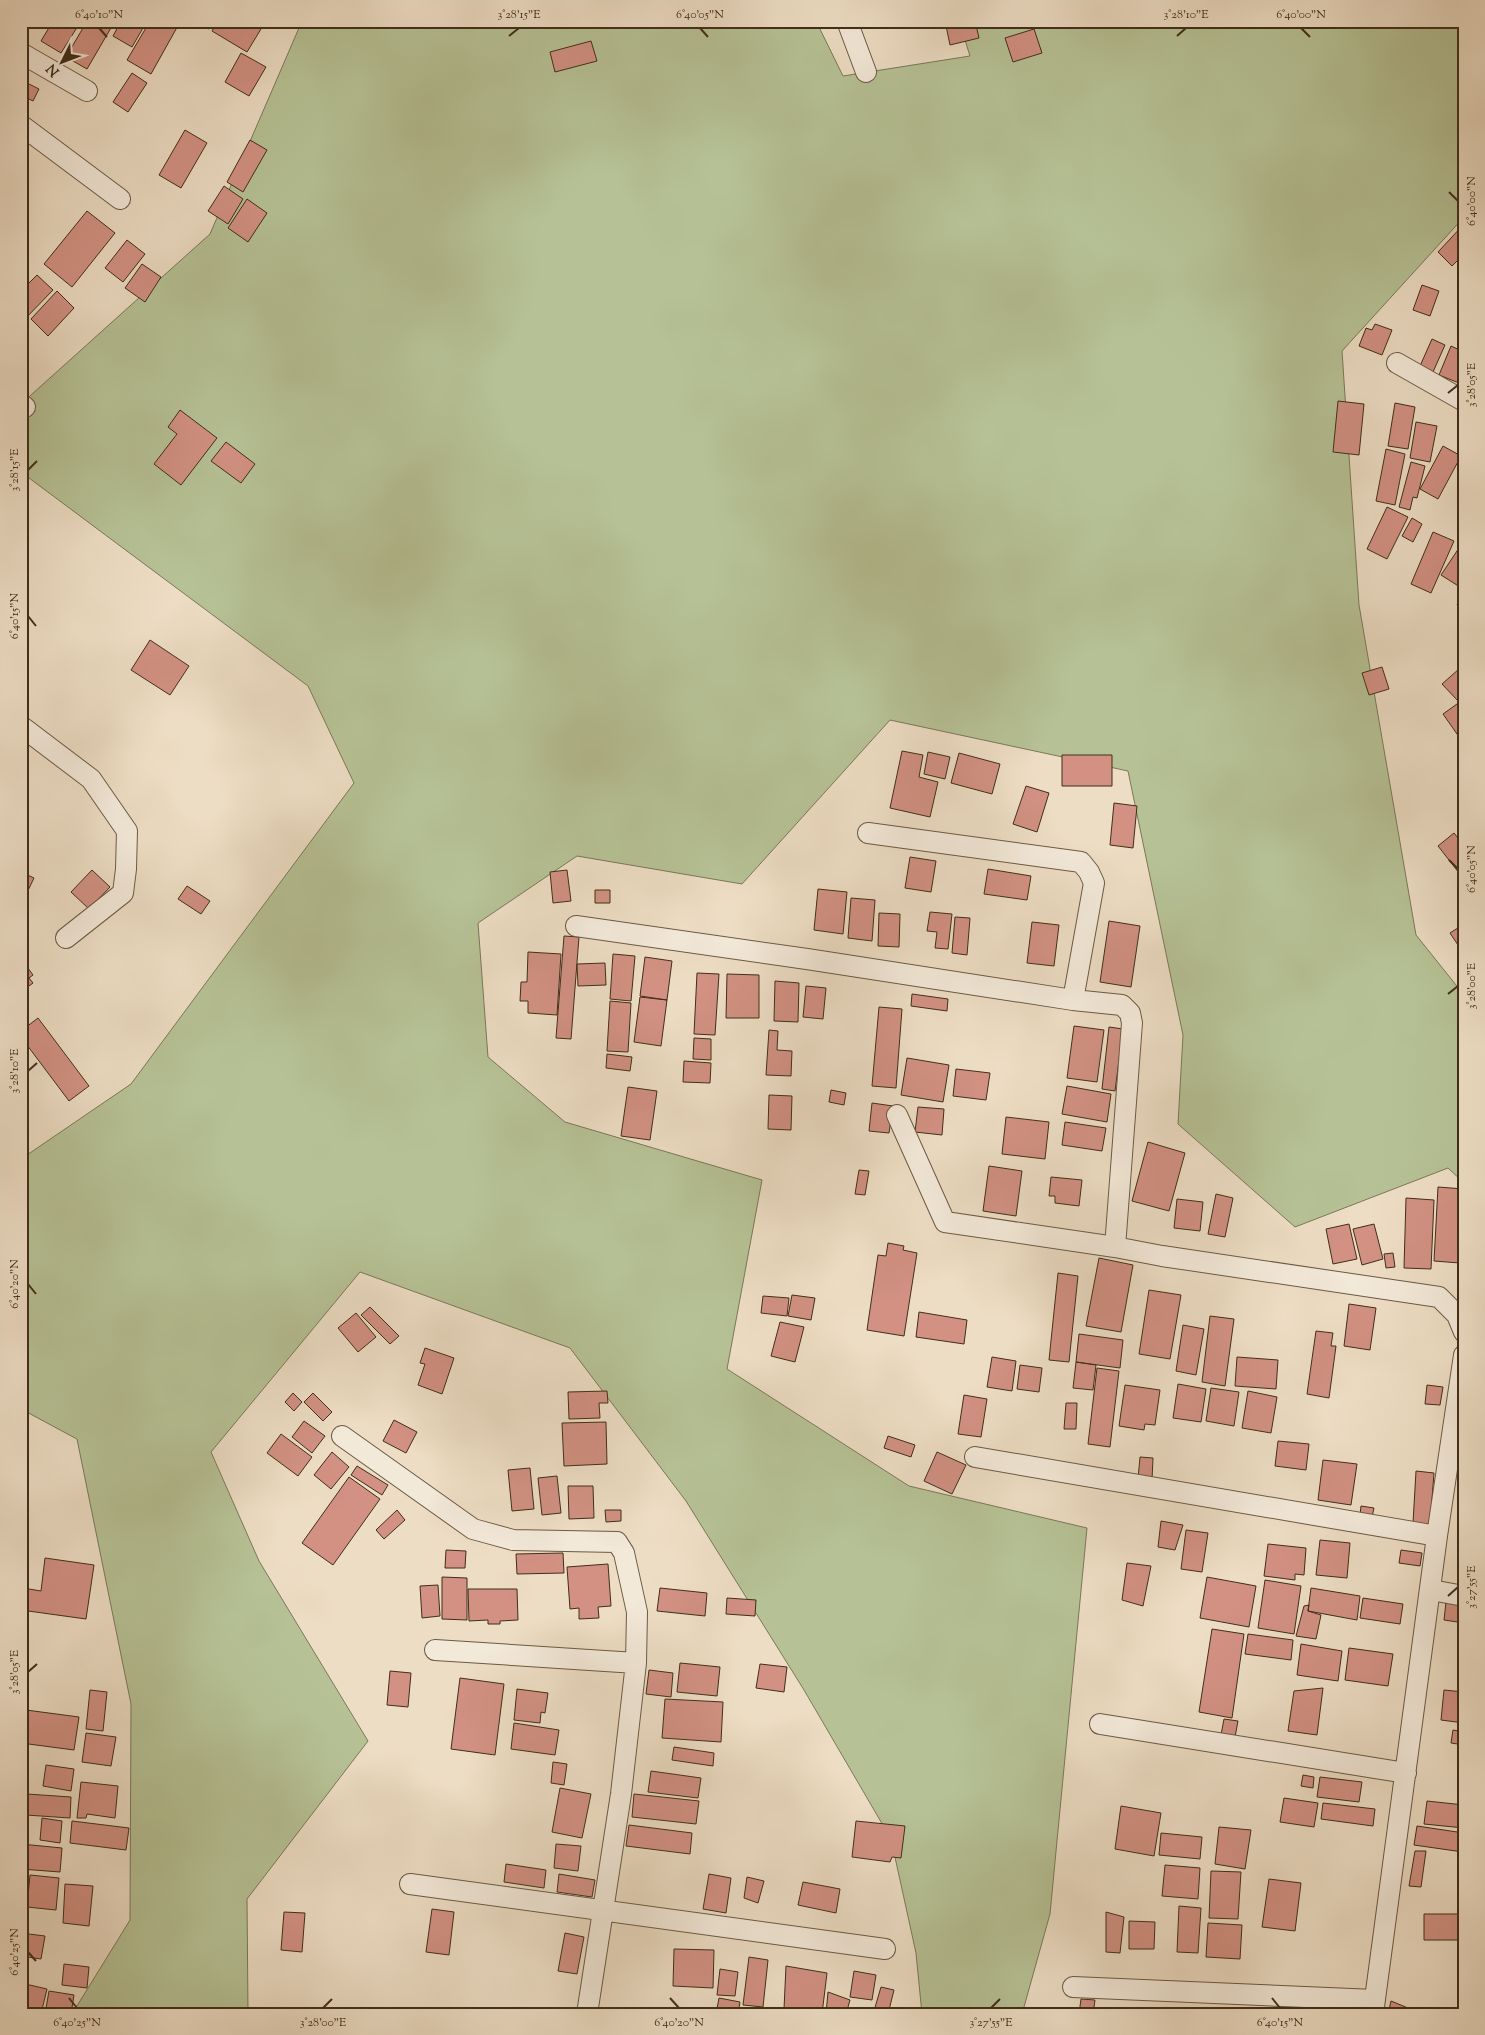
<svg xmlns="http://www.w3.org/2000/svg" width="1485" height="2035" font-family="'Sorts Mill Goudy',serif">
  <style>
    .green { fill: #b6c296; stroke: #7b7858 }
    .building { fill: #d29183; stroke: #402e19 }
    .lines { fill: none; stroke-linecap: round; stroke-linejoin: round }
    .minor-casing { stroke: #6b5a44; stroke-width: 22 }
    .minor { stroke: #f3e9d9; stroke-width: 20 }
    .ticks { fill: none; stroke: #402e19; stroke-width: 2 }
    .neatline { fill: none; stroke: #402e19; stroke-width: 2 }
    .ticks-label { font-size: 12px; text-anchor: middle; fill: #402e19 }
  </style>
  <rect width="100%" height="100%" fill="#edddc4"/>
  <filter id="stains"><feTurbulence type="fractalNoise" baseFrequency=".004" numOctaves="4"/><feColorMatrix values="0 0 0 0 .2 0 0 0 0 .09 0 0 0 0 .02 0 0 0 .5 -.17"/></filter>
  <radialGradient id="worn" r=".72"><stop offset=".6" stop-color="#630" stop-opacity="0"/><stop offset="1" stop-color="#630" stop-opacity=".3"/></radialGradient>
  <path class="green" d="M302,21h514l27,55 127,-20 -11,-35h505v196l-122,134 17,254 57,330 48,60v188l-16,-15 -153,59 -117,-103 5,-89 -55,-264 -238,-51 -148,164 -165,-28 -99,67 10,134 77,65 197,58 -35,189 182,117 178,42 -37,386 -28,100h-100l-6,-61 -25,-114 -87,-149 -118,-189 -116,-153 -210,-76 -149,180 48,109 109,180 -121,158 1,115h-176l58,-94 1,-216 -54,-265 -56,-30v-252h3l107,-73 223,-301 -46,-97 -287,-214v-68l189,-170z"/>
  <path class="building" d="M53,21h28l-20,32 -20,-12z
    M87,21h28l-28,48 -21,-12z
    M121,21h26l-15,26 -19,-11z
    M150,21l30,1 -29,52 -24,-14z
    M196,21h18l-5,8z
    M218,21h42l4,3 -17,28 -35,-21z
    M945,21h30l4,17 -29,7z
    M1034,29l8,24 -29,9 -8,-24z
    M591,41l6,20 -42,11 -5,-20z
    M241,53l25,14 -17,29 -24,-14z
    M132,73l15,10 -19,29 -15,-10z
    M21,80l18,9 -6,12 -12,-6z
    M185,130l22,13 -26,45 -22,-13z
    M250,140l17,10 -24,42 -16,-10z
    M224,186l19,13 -15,25 -20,-13z
    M247,199l20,14 -19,29 -20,-14z
    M87,211l28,22 -43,54 -28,-23z
    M1464,224v30l-12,12 -14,-14z
    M127,240l18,14 -22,28 -18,-14z
    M142,264l19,13 -16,25 -20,-14z
    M37,275l16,15 -32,33v-32z
    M1422,285l17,6 -9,25 -17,-6z
    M57,291l17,17 -26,28 -17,-17z
    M1375,324l17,6 -10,25 -23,-9 7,-18 6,2z
    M1432,339l13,6 -12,27 -13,-6z
    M1451,346l13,6v33l-25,-10z
    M1338,401l26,3 -5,51 -26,-3z
    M1395,403l20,4 -7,42 -20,-3z
    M180,410l37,28 -36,47 -27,-21 23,-30 -9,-7z
    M1416,422l21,4 -7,36 -20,-4z
    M226,442l29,22 -14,19 -30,-22z
    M1443,446l18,10 -23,43 -18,-10z
    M1386,449l19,5 -10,51 -19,-4z
    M1411,462l14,4 -8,32 -4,-1 -3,13 -11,-3z
    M1387,507l21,10 -21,42 -20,-10z
    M1412,518l10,6 -9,18 -11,-6z
    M1433,532l21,9 -23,52 -20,-9z
    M1459,548l5,3v29l-4,7 -19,-12z
    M1464,590v18l-7,-3z
    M150,640l39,26 -19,29 -39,-25z
    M1382,667l7,22 -20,6 -7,-22z
    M1459,669l5,5v21l-6,6 -16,-17z
    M1464,699v45l-21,-30z
    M902,751l21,4 -4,22 19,5 -8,35 -40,-9z
    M928,752l22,5 -5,22 -21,-5z
    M959,753l41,11 -8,30 -41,-11z
    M1062,755h50v31h-50z
    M1026,786l23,7 -12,39 -24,-8z
    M1114,803l23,3 -4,42 -23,-3z
    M1454,833l10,13 -1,32 -25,-32z
    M910,857l26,4 -5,31 -26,-4z
    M988,869l43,7 -4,24 -43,-6z
    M92,870l18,17 -21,22 -18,-17z
    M567,870l4,31 -18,2 -3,-31z
    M21,872l13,6 -12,25 -1,-1z
    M187,886l23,15 -9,13 -23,-15z
    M818,889l29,3 -4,42 -29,-4z
    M595,890h15v13h-15z
    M851,898l24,2 -3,41 -24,-3z
    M930,912l22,2 -4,35 -13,-1 2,-16 -10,-1z
    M879,913l21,1 -1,33 -21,-1z
    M955,917l15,1 -3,37 -15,-2z
    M1109,921l31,5 -9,61 -31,-5z
    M1032,922l27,3 -5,41 -27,-3z
    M1464,924v30l-14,-21z
    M564,936l15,1 -8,102 -15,-1z
    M528,952l33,2 -4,61 -29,-2v-12h-8l1,-19h6z
    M613,954l22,2 -4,45 -21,-2z
    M645,957l27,4 -5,39 -27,-4z
    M22,960l11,15 -4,3 4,5 -12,9z
    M605,963l1,22 -28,1 -1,-22z
    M697,973l22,1 -4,61 -21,-1z
    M727,974l32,1v43h-33z
    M775,981l24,2 -1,39 -24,-1z
    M806,986l20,2 -3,31 -20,-2z
    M912,994l36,5 -1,12 -36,-5z
    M640,997l27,3 -6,46 -27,-4z
    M610,1001l21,2 -3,49 -21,-1z
    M879,1007l23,2 -6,79 -24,-2z
    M38,1018l51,68 -20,15 -48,-64v-6z
    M1074,1026l30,4 -7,52 -30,-4z
    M1109,1027l14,2 -8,62 -13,-2z
    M769,1030l9,1 -1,19 15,1 -1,25 -25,-1z
    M694,1038l17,1v21l-18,-1z
    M607,1054l25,3 -2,14 -24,-3z
    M907,1058l42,7 -6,37 -42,-7z
    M684,1061l27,2 -1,20 -27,-1z
    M956,1069l34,4 -4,27 -33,-4z
    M1067,1086l44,8 -4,28 -45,-8z
    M628,1087l29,4 -7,49 -29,-4z
    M831,1090l15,3 -2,12 -15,-3z
    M769,1095l23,1 -1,34 -23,-1z
    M872,1103l21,3 -4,27 -20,-2z
    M918,1107l26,2 -2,26 -27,-3z
    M1006,1117l43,5 -4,37 -43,-5z
    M1065,1122l41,6 -4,23 -40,-6z
    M1148,1142l37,11 -16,58 -37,-10z
    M989,1166l33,5 -6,45 -33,-5z
    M859,1170l10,1 -4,24 -10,-1z
    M1051,1177l31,3 -3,26 -24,-3v-7h-6z
    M1438,1187l26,2 -4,74 -26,-2z
    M1216,1194l17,4 -8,39 -17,-3z
    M1406,1198l28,2 -3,69 -27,-1z
    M1177,1199l26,3 -3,29 -26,-3z
    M1349,1224l8,35 -24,5 -7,-35z
    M1374,1224l9,35 -21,6 -9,-36z
    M888,1243l16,3 -1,4 14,3 -13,83 -37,-6 11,-75 8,1z
    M1393,1253l2,14 -9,1 -2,-14z
    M1099,1258l34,7 -12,67 -35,-6z
    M1058,1273l20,3 -9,86 -20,-2z
    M1149,1290l32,5 -11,64 -31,-5z
    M792,1295l23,3 -4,22 -23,-4z
    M763,1296l26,2 -2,18 -26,-3z
    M1349,1304l27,4 -6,42 -26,-4z
    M370,1307l29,29 -9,8 -29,-29z
    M919,1312l48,8 -3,24 -48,-7z
    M356,1313l20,24 -18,15 -20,-24z
    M1210,1316l24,3 -9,67 -23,-4z
    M780,1322l24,5 -9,35 -24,-6z
    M1183,1325l21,4 -8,46 -20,-4z
    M1316,1331l17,2 -2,13h5l-7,52 -22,-4z
    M1079,1334l44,6 -3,28 -44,-6z
    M425,1348l29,10 -12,36 -24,-9 7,-21 -5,-1z
    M992,1357l24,4 -4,30 -25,-4z
    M1237,1357l41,3 -2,29 -41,-3z
    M1076,1362l20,3 -3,25 -20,-2z
    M1020,1365l22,3 -3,24 -22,-3z
    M1097,1368l22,3 -9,76 -22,-3z
    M1178,1384l28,5 -5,33 -28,-4z
    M1125,1385l35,5 -5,35 -10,-1 -1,6 -25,-4z
    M1427,1385l16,2 -3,18 -15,-1z
    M1211,1388l28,4 -5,34 -28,-5z
    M607,1391l1,12h-9l1,15 -31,1 -1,-27z
    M1248,1391l29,6 -6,36 -29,-5z
    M293,1393l9,9 -8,9 -9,-9z
    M313,1393l19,19 -9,9 -19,-19z
    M964,1395l23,4 -6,38 -23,-3z
    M1066,1403h11l-1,26h-12z
    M394,1420l23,12 -11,21 -23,-12z
    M304,1421l21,15 -13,17 -20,-16z
    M606,1422l1,42 -43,2 -2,-43z
    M281,1434l31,23 -14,19 -31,-23z
    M888,1436l27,9 -4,12 -27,-9z
    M1278,1441l31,3 -3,26 -31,-4z
    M332,1452l17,15 -18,22 -17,-14z
    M937,1452l29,13 -14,29 -28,-13z
    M1140,1457l13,1 -1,22 -14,-1z
    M1323,1460l34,4 -6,41 -33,-5z
    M357,1466l31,19 -6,10 -31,-20z
    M530,1468l4,41 -22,2 -4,-41z
    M1416,1471l18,2 -4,52 -17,-2z
    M557,1476l4,37 -19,2 -4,-37z
    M349,1477l31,22 -47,66 -31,-22z
    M1460,1482h4v18l-5,-1z
    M568,1486h25l1,32 -25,1z
    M1361,1506l13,2 -2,9 -12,-2z
    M397,1510l8,10 -21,19 -8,-9z
    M605,1510h16v11l-15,1z
    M1161,1521l22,4 -8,25 -17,-3z
    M1186,1530l22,3 -6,39 -21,-3z
    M1320,1540l30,3 -3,35 -31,-3z
    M1268,1544l38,4 -2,27 -9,-1v6l-31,-4z
    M446,1550l20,1 -1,17h-20z
    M1401,1550l21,3 -2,13 -21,-3z
    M563,1553l1,20 -47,1 -1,-20z
    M45,1558l49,7 -8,54 -65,-9 2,-22 18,3z
    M1127,1563l24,3 -8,40 -21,-6z
    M608,1564l3,42 -13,1 1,11 -20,1v-11l-9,1 -3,-42z
    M442,1577l25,1v42l-25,-1z
    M1207,1577l49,9 -7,41 -49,-9z
    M1265,1580l36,6 -7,48 -36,-6z
    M438,1585l2,31 -18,2 -2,-32z
    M660,1588l47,5 -2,23 -48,-5z
    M1311,1588l49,8 -3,24 -49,-9z
    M468,1589h49l1,31 -18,1v3h-12v-4l-19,1z
    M727,1598l29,2 -1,16 -29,-2z
    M1363,1598l40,6 -3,20 -40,-6z
    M1446,1602l18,2v19l-20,-3z
    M1309,1605l-1,6 13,4 -5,24 -20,-3 8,-30z
    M1212,1629l32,5 -12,84 -33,-6z
    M1248,1634l45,6 -2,20 -46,-6z
    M1301,1644l41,7 -4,30 -41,-6z
    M1349,1648l44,6 -5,32 -43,-6z
    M680,1663l40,4 -3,29 -40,-4z
    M760,1664l27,3 -3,25 -28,-4z
    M649,1670l24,3 -2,24 -25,-3z
    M390,1671l21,2 -3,34 -21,-2z
    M460,1678l44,6 -9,71 -44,-6z
    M1323,1688l-6,47 -29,-4 6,-40z
    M517,1689l31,4 -3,20 -4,-1 -1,11 -26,-3z
    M90,1690l17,2 -4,39 -17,-2z
    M1444,1690l20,2v31l-23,-3z
    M665,1699l58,3 -2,40 -59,-4z
    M26,1710l53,7 -5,33 -53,-7z
    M1224,1719l14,2 -3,16 -14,-2z
    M514,1723l45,7 -4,25 -44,-6z
    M1453,1730l11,2v13l-13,-2z
    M86,1733l30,4 -5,29 -29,-4z
    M674,1747l40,6 -1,13 -41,-6z
    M553,1762l14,2 -3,21 -13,-2z
    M46,1765l28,4 -3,22 -28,-5z
    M651,1771l50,7 -3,20 -50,-6z
    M1303,1775l11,2 -1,11 -12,-2z
    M1320,1777l42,5 -3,20 -42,-5z
    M81,1782l37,4 -3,32 -28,-4 -1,4h-9z
    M560,1788l31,6 -9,44 -30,-6z
    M27,1794l44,3 -1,21 -44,-3z
    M634,1794l65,7 -3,23 -64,-7z
    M1284,1798l34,5 -4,24 -34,-5z
    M1427,1801l37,4v23l-40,-4z
    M1323,1803l52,6 -2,17 -52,-7z
    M1121,1806l40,7 -7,43 -39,-7z
    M42,1818l20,3 -2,22 -20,-3z
    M72,1821l57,7 -3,22 -56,-7z
    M856,1821l49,5 -4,32 -9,-1 -2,5 -38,-5z
    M629,1825l63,8 -2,21 -64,-8z
    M1417,1826l47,7 -1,19 -49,-7z
    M1219,1827l32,3 -6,39 -30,-5z
    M1161,1833l41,4 -2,22 -41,-4z
    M21,1844l41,4 -2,24 -39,-3z
    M556,1844l25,2 -3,25 -24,-3z
    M1415,1851h11l-5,36 -12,-1z
    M506,1864l40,6 -2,18 -40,-6z
    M1165,1865l35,3 -2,31 -36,-3z
    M1211,1871l30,1 -3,47 -29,-1z
    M559,1874l36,6 -3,17 -35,-5z
    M709,1874l22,4 -5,35 -23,-4z
    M30,1875l29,3 -3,32 -29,-3z
    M747,1877l17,4 -6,22 -14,-5z
    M1269,1879l32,4 -6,48 -33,-4z
    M803,1882l37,7 -4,24 -38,-8z
    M65,1884l28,2 -4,40 -26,-3z
    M1179,1906l22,2 -3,45 -21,-1z
    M432,1909l22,3 -5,43 -23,-3z
    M284,1912l21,1 -3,39 -21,-2z
    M1106,1912l18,5 -4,36 -14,-1z
    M1424,1914h39l1,26h-40z
    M1129,1921l26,1 -1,27h-25z
    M1208,1923l34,2 -2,34 -34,-2z
    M21,1933l24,3 -4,23 -20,-3z
    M565,1933l19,4 -7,37 -19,-3z
    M674,1949l40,1 -1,38 -40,-2z
    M749,1957l19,3 -5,47 -20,-2z
    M64,1964l25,3 -2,21 -25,-3z
    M786,1966l41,7 -5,41 -38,-5z
    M720,1969l18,3 -3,24 -18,-1z
    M854,1971l22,4 -4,25 -22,-3z
    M21,1983l26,6 -6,25h-20z
    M881,1987l13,3 -6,24 -14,-3z
    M49,1991l25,4 -3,19h-26z
    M828,1992l22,8 -4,14h-20z
    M719,1998l21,4 -2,12h-22z
    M1081,1999l14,1 -2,14h-14z
    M1391,2001l17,7 -2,6h-18z"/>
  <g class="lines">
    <defs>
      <path id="minor" d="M847,21l19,51
        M21,53l66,38
        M21,125l99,74
        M1397,363l67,38
        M21,404l4,3
        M21,726l70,53 36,52 -1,38 -3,24 -57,45
        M868,833l213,29 8,10 5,11 -21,117
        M576,926l231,33 266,41 49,5 8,8 2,10 -17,224
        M897,1115l48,107 170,25 47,9 277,41 18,18 7,17
        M342,1436l131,93 40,11 104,2 7,11 13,59 -1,51 -15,131 -34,220
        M975,1457l462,79
        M1431,1590l33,6
        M435,1650l201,13
        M1100,1724l306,49
        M410,1884l475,65
        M1073,1987l302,13
        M1373,2014l64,-478 27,-181"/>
    </defs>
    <use href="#minor" class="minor-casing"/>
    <use href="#minor" class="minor"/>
  </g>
  <path class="ticks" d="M99,28l8,9M700,28l8,9M1301,28l9,9M509,36l10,-8M1177,36l9,-8M1449,192l9,9M1448,393l10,-8M28,470l9,-9M28,616l8,10M1449,860l9,9M1448,994l10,-8M28,1071l9,-8M28,1284l8,10M1448,1596l10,-9M28,1672l9,-8M28,1952l8,9M69,1998l8,10M670,1998l9,10M1272,1998l8,10M323,2008l9,-9M991,2008l9,-9"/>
  <rect width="1485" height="2035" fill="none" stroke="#edddc4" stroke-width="55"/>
  <g transform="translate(62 62) rotate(228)" stroke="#f3e9d9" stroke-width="4" paint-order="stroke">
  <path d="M0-4L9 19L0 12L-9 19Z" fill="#402e19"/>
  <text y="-8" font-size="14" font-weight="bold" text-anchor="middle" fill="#402e19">N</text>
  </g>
  <rect x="28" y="28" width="1430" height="1980" class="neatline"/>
  <g class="ticks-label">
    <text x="99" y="18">6°40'10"N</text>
    <text x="519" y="18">3°28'15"E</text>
    <text x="700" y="18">6°40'05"N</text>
    <text x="1186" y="18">3°28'10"E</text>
    <text x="1301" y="18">6°40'00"N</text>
    <text transform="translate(1471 201) rotate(-90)" y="4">6°40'00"N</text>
    <text transform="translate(1471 385) rotate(-90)" y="4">3°28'05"E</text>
    <text transform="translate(14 470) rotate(-90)" y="4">3°28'15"E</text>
    <text transform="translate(14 616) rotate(-90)" y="4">6°40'15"N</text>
    <text transform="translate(1471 869) rotate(-90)" y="4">6°40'05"N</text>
    <text transform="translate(1471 986) rotate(-90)" y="4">3°28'00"E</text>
    <text transform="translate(14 1071) rotate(-90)" y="4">3°28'10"E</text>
    <text transform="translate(14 1284) rotate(-90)" y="4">6°40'20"N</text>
    <text transform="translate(1471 1587) rotate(-90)" y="4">3°27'55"E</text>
    <text transform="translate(14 1672) rotate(-90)" y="4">3°28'05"E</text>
    <text transform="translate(14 1952) rotate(-90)" y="4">6°40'25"N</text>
    <text x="77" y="2026">6°40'25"N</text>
    <text x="323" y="2026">3°28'00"E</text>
    <text x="679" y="2026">6°40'20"N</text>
    <text x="991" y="2026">3°27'55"E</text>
    <text x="1280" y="2026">6°40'15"N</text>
  </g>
  <rect width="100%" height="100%" filter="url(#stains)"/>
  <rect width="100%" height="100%" fill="url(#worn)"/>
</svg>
